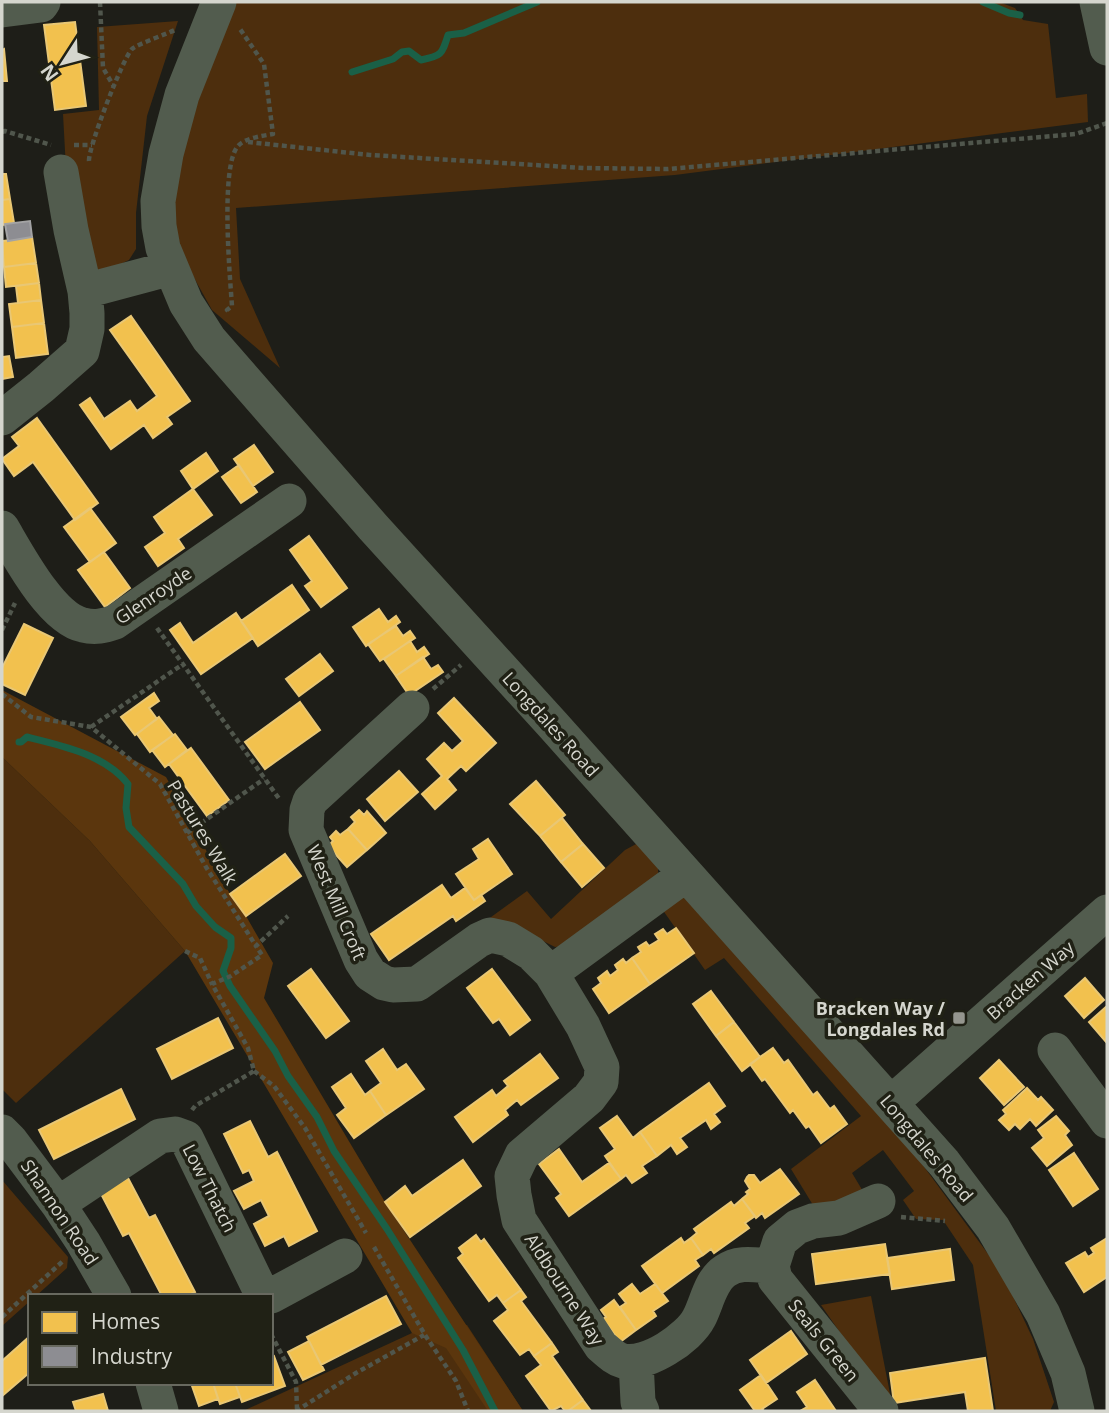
<svg xmlns="http://www.w3.org/2000/svg" width="1109" height="1413" font-family="'Open Sans',sans-serif">
  <style>
    .green { fill: #4d2e0d }
    .forest { fill: #5b360d }
    .homes { fill: #f2c14e; stroke: #e9c774; stroke-width: 2 }
    .industry { fill: #8d8d92; stroke: #a3a3a4; stroke-width: 2 }
    .lines { fill: none; stroke-linecap: round; stroke-linejoin: round }
    .stream { stroke: #1a6047; stroke-width: 7 }
    .path { stroke: #50564c; stroke-width: 4.5; stroke-dasharray: 5 3.5; stroke-linecap: butt }
    .minor { stroke: #525c4e; stroke-width: 35 }
    .poi-dot { fill: #95968e; stroke: #202115; stroke-width: 2.5 }
    .labels { text-anchor: middle; dominant-baseline: central; stroke-width: 7; stroke-linejoin: round; paint-order: stroke }
    .street-label { font-size: 18px; fill: #d5d6ce; stroke: #202115 }
    .poi-label { font-size: 18px; font-weight: bold; fill: #d5d6ce; stroke: #202115; text-anchor: end }
  </style>
  <rect width="100%" height="100%" fill="#1e1e18"/>
  <path class="green" d="M232,2h767l16,6 8,12 25,4 8,74 31,-4 1,28 -413,53 -439,33 4,71 40,89 -68,-58 -29,-52 -14,-60 17,-89z
    M178,21l-31,95 -11,97v36l-7,11 -17,8 -16,3 -30,-102 -3,-55 36,-4 -2,-83z
    M2,757l88,84 95,110 -169,152 -14,-14z
    M638,843l20,23v8l-92,72 -11,1 -32,-16 -36,-11 40,-29 24,28 74,-69z
    M681,895l24,22 195,217 102,139 31,66 21,63 -4,9h-54l-23,-146 -30,-45 -27,-1 -13,-19 11,-9 -31,-41 -31,23 12,20 -48,17 -25,-41 70,-53 -137,-158 -19,12 -43,-61z
    M2,1180l66,77 -1,11 -31,28h-6v5l-28,25z
    M871,1296l22,113 -72,-104z
    M467,1325l56,86h-280l169,-78z"/>
  <path class="forest" d="M2,690l164,87 64,117 16,22 27,47 -9,35 121,204 138,209h-35l-42,-63 -34,-15 -227,-382 -95,-110 -88,-84z"/>
  <path class="homes" d="M75,22l11,84 -31,4 -11,-85z
    M4,49l3,32h-5v-31z
    M2,174h4l4,25 -8,1z
    M10,199l4,24 -12,2v-25z
    M32,237l4,26 -32,4 -2,-26z
    M36,263l3,20 -33,4 -2,-20z
    M39,283l2,17 -23,3 -2,-17z
    M41,300l3,23 -32,4 -3,-23z
    M131,316l59,85 -23,16 5,7 -19,14 -9,-13 -33,24 -31,-44 10,-7 14,21 26,-18 7,10 20,-15 -47,-66z
    M44,323l4,31 -32,4 -4,-31z
    M9,356l4,21 -11,2v-22z
    M37,418l61,85 -23,17 -42,-58 -19,14 -12,-17 17,-13 -7,-9z
    M254,445l19,27 -20,14 -19,-27z
    M206,453l12,18 -25,18 -12,-18z
    M239,465l18,27 -16,11 -19,-26z
    M193,489l19,26 -34,24 6,9 -26,18 -13,-19 20,-14 -11,-16z
    M90,508l26,35 -26,19 -26,-35z
    M309,536l38,52 -26,19 -16,-21 7,-5 -22,-31z
    M104,552l26,36 -25,19 -27,-37z
    M292,585l17,25 -51,36 -17,-25z
    M379,609l9,13 8,-6 4,6 -34,24 -13,-19z
    M236,613l17,25 -52,36 -31,-44 10,-7 13,20z
    M24,624l29,14 -28,57 -23,-11v-16z
    M396,626l7,10 7,-5 5,7 -35,23 -12,-17z
    M410,641l7,11 7,-5 5,7 -33,22 -12,-17z
    M320,654l13,17 -34,25 -13,-17z
    M423,657l8,12 7,-4 5,7 -34,23 -13,-19z
    M154,693l5,8 -10,7 8,11 -22,16 -14,-18z
    M454,698l42,45 -30,28 -5,-5 -14,13 9,11 -21,19 -13,-15 20,-18 -15,-17 17,-16 8,8 11,-10 -25,-28z
    M300,702l20,28 -55,39 -20,-27z
    M159,717l14,18 -23,17 -13,-18z
    M175,734l12,16 -22,17 -13,-17z
    M191,748l38,52 -22,16 -38,-52z
    M399,771l19,21 -33,29 -18,-22z
    M536,781l29,34 -25,21 -30,-32z
    M359,810l5,5 3,-4 19,22 -19,17 -19,-21 7,-7 -4,-5z
    M562,818l21,26 -22,18 -21,-26z
    M348,829l19,21 -20,17 -19,-21 5,-5 -3,-4 6,-6 4,4z
    M488,839l24,35 -38,26 -18,-26 23,-15 -6,-10z
    M583,844l21,24 -22,19 -21,-25z
    M285,854l16,22 -55,40 -16,-22z
    M442,885l9,13 14,-10 9,12 7,-5 4,6 -29,20 -3,-5 -64,44 -18,-26z
    M676,928l18,25 -44,31 -18,-26 9,-6 -3,-5 8,-5 3,4 10,-6 -4,-6 8,-5 4,5z
    M632,958l18,26 -41,29 -16,-24 8,-6 -3,-5 9,-7 3,5 8,-6 -3,-5 8,-6 3,4z
    M311,969l38,52 -23,17 -38,-52z
    M492,969l38,51 -20,15 -11,-16 -6,4 -26,-35z
    M1085,978l19,22 -20,18 -19,-22z
    M711,991l23,31 -18,14 -23,-32z
    M1107,1006v37l-18,-21z
    M218,1018l15,30 -61,31 -15,-30z
    M734,1022l26,35 -18,14 -26,-35z
    M773,1048l11,15 4,-3 25,35 4,-3 13,17 4,-3 13,18 -26,19 -12,-17 -3,2 -13,-18 -3,3 -25,-34 -3,2 -12,-17z
    M383,1049l14,21 9,-6 18,25 -38,26 -16,-24 11,-8 -15,-22z
    M540,1054l18,24 -37,27 -4,-5 -12,10 3,5 -35,27 -18,-25 37,-27 4,6 12,-10 -4,-5z
    M999,1060l25,27 -20,18 -24,-27z
    M351,1074l14,21 5,-4 16,24 -32,23 -17,-23 9,-7 -14,-21z
    M709,1083l16,23 -11,8 6,8 -9,7 -5,-9 -26,18 7,9 -10,7 -6,-9 -14,11 -17,-24z
    M1027,1088l11,12 3,-3 12,13 -17,16 -6,-7 -10,10 -5,-5 -6,6 -10,-10 7,-6 -3,-4z
    M121,1089l14,30 -81,40 -15,-29z
    M617,1116l16,22 7,-6 17,24 -15,10 5,7 -15,10 -6,-8 -5,4 -16,-23 10,-7 -15,-21z
    M1056,1116l13,15 -4,4 7,10 -25,21 -15,-18 12,-10 -6,-8z
    M250,1121l18,36 9,-5 40,79 -28,15 -5,-10 -19,10 -11,-22 15,-8 -8,-16 -17,9 -10,-18 20,-10 -5,-11 -6,3 -19,-39z
    M559,1149l23,33 27,-19 12,16 -52,37 -13,-18 5,-4 -22,-30z
    M1074,1153l24,36 -25,17 -24,-36z
    M463,1160l18,26 -71,51 -25,-35 20,-16 7,10z
    M780,1169l19,25 -34,24 -3,-5 -6,5 -14,-19 6,-5 -2,-2 4,-3 -5,-8 2,-4 2,-2h5l6,8z
    M128,1178l21,40 6,-3 40,77 -8,4h-25l-33,-63 -6,3 -23,-44z
    M742,1199l13,17 -10,7 4,5 -35,25 -3,-4 -8,6 -12,-17 6,-5 -3,-4 37,-27 3,4z
    M476,1235l5,7 3,-3 37,51 -18,13 -6,-8 -8,6 -31,-43 5,-4 -4,-6z
    M681,1238l3,5 7,-5 12,17 -8,5 4,6 -37,27 -20,-27z
    M1107,1238v39l-23,15 -18,-29 19,-11 3,5 6,-4 -3,-5z
    M885,1244l5,30 -74,10 -4,-30z
    M950,1249l4,31 -62,9 -5,-31z
    M632,1284l8,10 15,-10 13,17 -15,10 3,5 -20,14 -16,-23 6,-4 -7,-9z
    M521,1290l5,7 -5,4 31,42 -18,13 -5,-7 -9,6 -26,-34 14,-11 -5,-7z
    M386,1296l15,28 -80,41 -14,-28z
    M614,1300l22,30 -16,12 -17,-23 3,-2 -5,-7z
    M791,1331l16,23 -41,29 -16,-23z
    M30,1336v36l-28,24v-35z
    M309,1341l15,29 -21,10 -15,-28z
    M552,1343l6,9 -6,4 31,44 -15,11h-3l-4,-5 -10,5 -25,-35 15,-11 -7,-9z
    M274,1356l11,30 -43,16 -7,-19h36v-26z
    M985,1358l8,53h-25l-3,-19 -71,11 -4,-30z
    M761,1375l16,24 -15,10 2,2h-9l-15,-21z
    M815,1380l21,31h-36l7,-4 -10,-15z
    M191,1383h22l5,16 -19,7z
    M213,1383h22l5,14 -20,7z
    M103,1394l5,17h-32l-3,-9z
    M583,1400l8,11h-23z"/>
  <path class="industry" d="M30,221l2,16 -24,4 -3,-17z"/>
  <g class="lines">
    <path class="stream" d="M983,2l26,11 11,2
      M352,72l41,-13 9,-7 7,-1 12,9c21,-4 21,-6 27,-25l16,-2 73,-31
      M19,742h2l6,-5c33,8 79,18 101,47l-2,24 3,19 54,57 13,22 19,21 16,11v10l-8,23 7,15 45,65 13,25 29,41 17,34 53,78 76,121 32,61"/>
    <path class="path" d="M100,2l3,66 10,17
      M2,132l3,-1 46,14
      M248,142l122,13 214,13 84,1 408,-35 31,-11
      M74,145h18
      M89,161c-1,-13 34,-103 43,-112 6,-5 37,-16 45,-20
      M228,311l-1,-1 5,-4c-2,-29 -12,-140 6,-160 7,-8 24,-10 35,-12l-9,-70 -24,-35
      M157,628l123,172
      M2,630l13,-27
      M433,689l28,-24
      M2,694l29,23 60,10 69,57 46,83 50,79
      M91,727l92,-63
      M187,833l77,-54
      M185,951l15,7 12,26
      M254,1071l20,15 31,42 61,105
      M192,1110l3,-4 59,-35 -6,-23 -36,-64 19,-8 31,-21 -6,-9 32,-30
      M901,1217l44,4
      M374,1247l51,88 31,46 12,30
      M2,1317l61,-56
      M271,1334l25,48 1,27
      M296,1411l60,-38 68,-38"/>
    <path class="minor" d="M219,2l-37,93 -16,59 -8,47 1,25 4,22 23,55 23,36 164,188 180,198 391,438 49,65 50,86 25,59 9,38
      M1097,2l10,46
      M2,10l39,-5 2,-3
      M61,172l10,58 14,61
      M2,418l39,-31 41,-36 5,-22v-16l-2,-22 86,-23
      M2,528c16,27 49,90 81,97 12,3 21,1 32,-3l174,-121
      M412,708l-102,93 -3,9 -1,20 55,130 9,14 14,9 9,2 24,-1 62,-44 11,-5 18,4 23,14 20,20 32,53 19,41 -1,15 -12,16 -67,57 -10,21 2,19 5,25 82,126c7,6 14,13 22,15 24,5 66,-23 76,-43 8,-15 11,-37 26,-47 14,-10 30,-6 47,-5l8,-25 17,-14 16,-6 26,-3 39,-17
      M551,973l134,-98
      M1055,1050l52,71
      M891,1103l216,-191
      M2,1132l8,8 48,64 25,38 31,54
      M58,1204l102,-68 15,-2 11,4 77,158
      M772,1266l3,13 106,132
      M271,1296l74,-40
      M636,1361l2,41 4,9
      M153,1383l8,28"/>
  </g>
  <rect class="poi-dot" x="952" y="1011" width="14" height="14" rx="3.5"/>
  <g class="labels">
    <g class="street-label">
      <text transform="translate(153 595) rotate(-34)">Glenroyde</text>
      <text transform="translate(551 724) rotate(48)">Longdales Road</text>
      <text transform="translate(203 832) rotate(59)">Pastures Walk</text>
      <text transform="translate(337 902) rotate(67)">West Mill Croft</text>
      <text transform="translate(1030 980) rotate(-41)">Bracken Way</text>
      <text transform="translate(927 1148) rotate(50)">Longdales Road</text>
      <text transform="translate(210 1188) rotate(63)">Low Thatch</text>
      <text transform="translate(60 1212) rotate(56)">Shannon Road</text>
      <text transform="translate(565 1289) rotate(57)">Aldbourne Way</text>
      <text transform="translate(824 1340) rotate(51)">Seals Green</text>
    </g>
    <g class="poi-label">
      <text x="945" y="1008">Bracken Way /<tspan x="945" dy="21">Longdales Rd</tspan></text>
    </g>
  </g>
  <rect width="1109" height="1413" fill="none" stroke="#d5d6ce" stroke-width="7"/>
  <rect x="28" y="1294" width="245" height="91" fill="#202115" stroke="#68695f" stroke-width="2"/>
  <rect x="42" y="1312" width="35" height="21" fill="#f2c14e" stroke="#68695f" stroke-width="2"/>
  <text x="91" y="1329" font-size="21" fill="#d5d6ce">Homes</text>
  <rect x="42" y="1346" width="35" height="21" fill="#8d8d92" stroke="#68695f" stroke-width="2"/>
  <text x="91" y="1364" font-size="21" fill="#d5d6ce">Industry</text>
  <g transform="translate(63 63) rotate(234)" stroke="#202115" stroke-width="5" paint-order="stroke">
  <path d="M0-5L12 26L0 18L-12 26Z" fill="#d5d6ce"/>
  <text y="-10" font-size="19" font-weight="bold" text-anchor="middle" fill="#d5d6ce">N</text>
  </g>
</svg>
